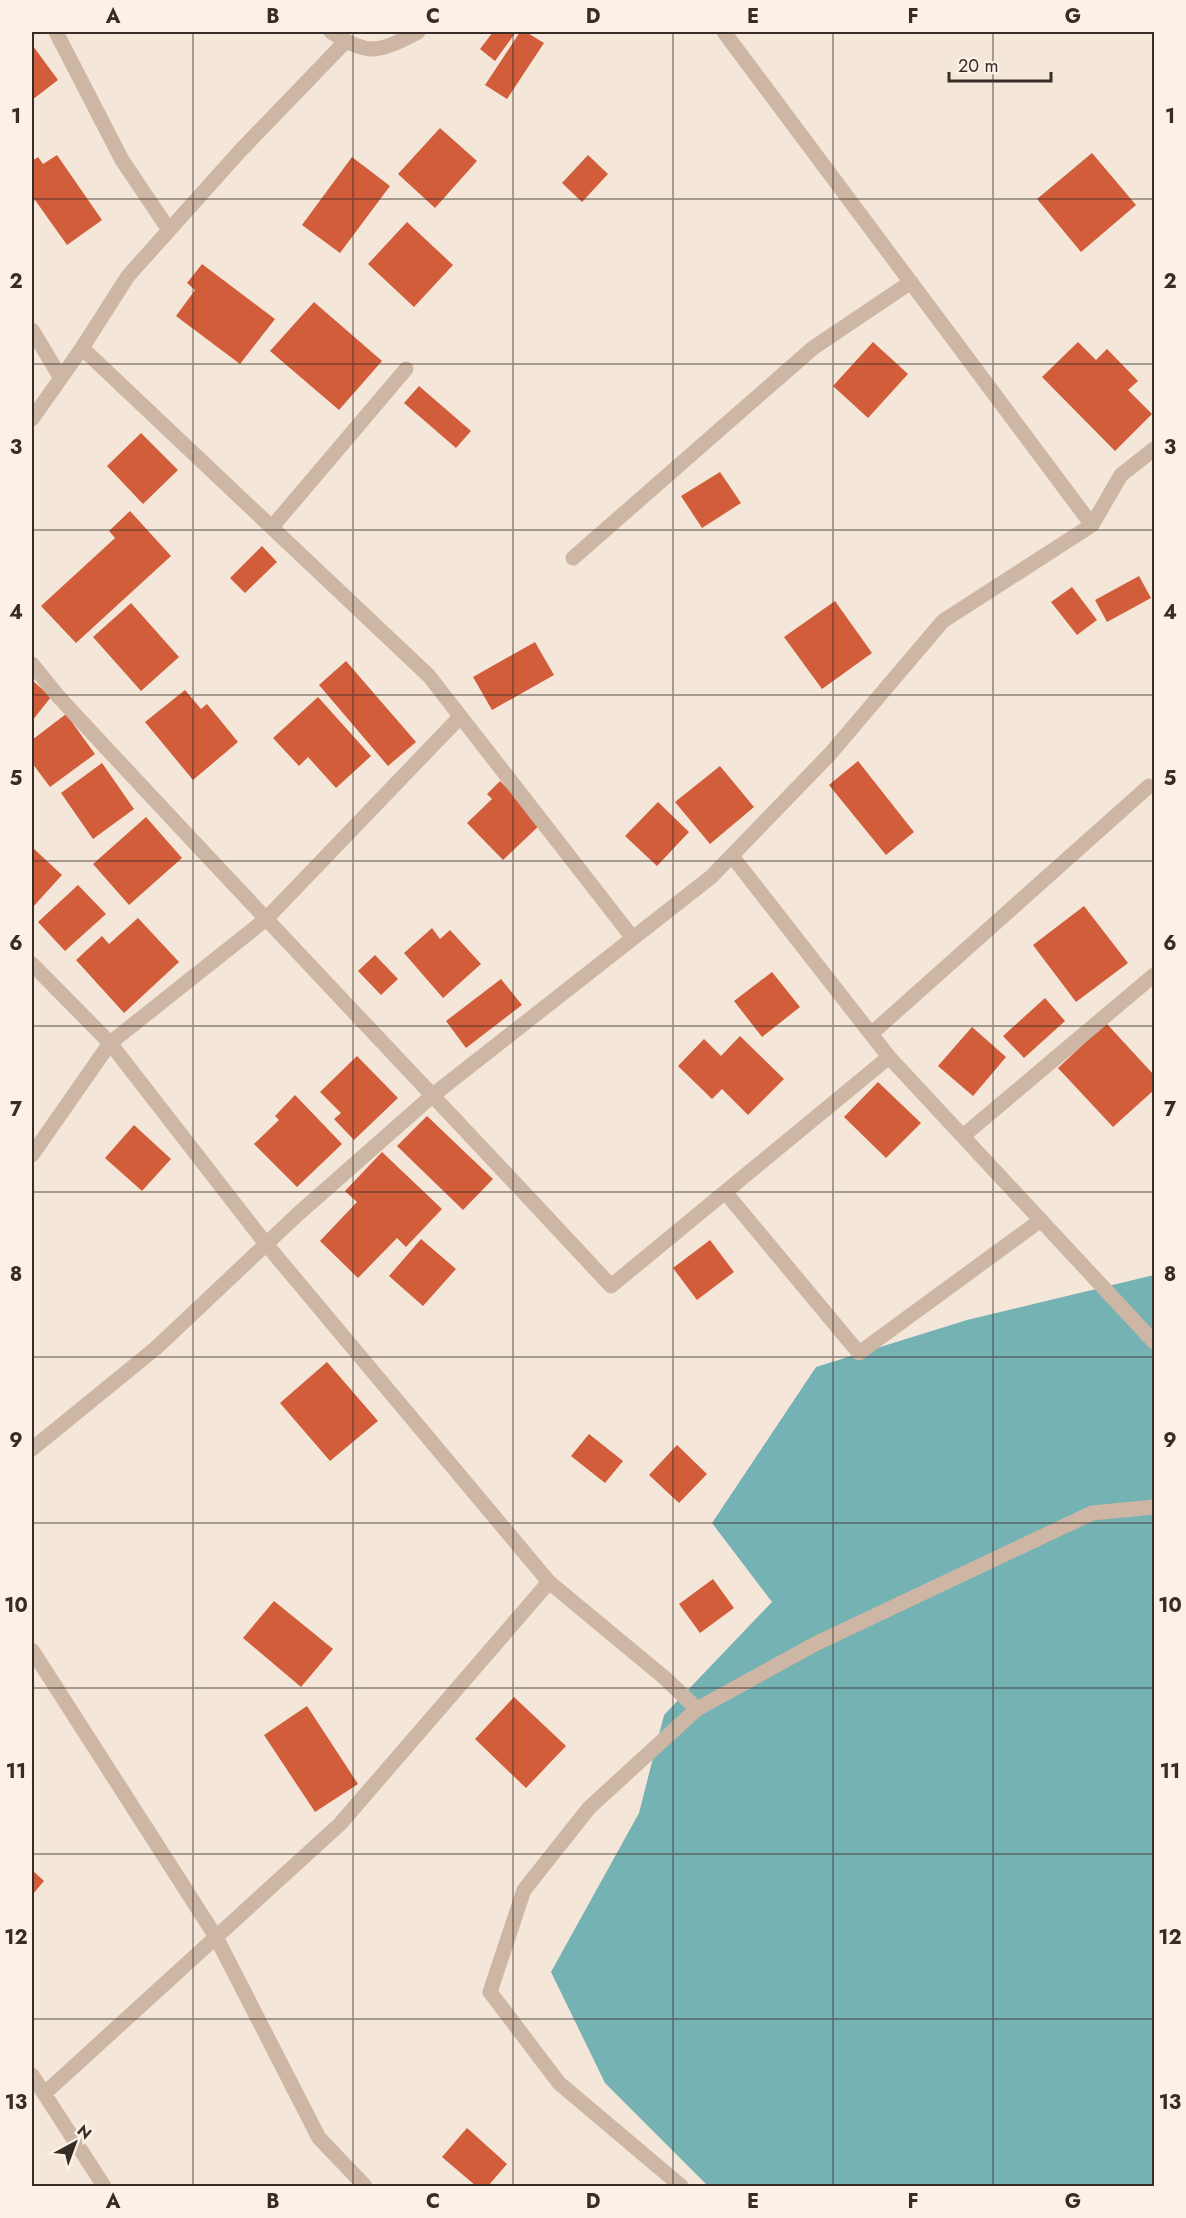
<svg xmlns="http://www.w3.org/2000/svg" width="1186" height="2218" font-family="Jost,sans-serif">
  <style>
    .water { fill: #75b2b4 }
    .building { fill: #d15d3a }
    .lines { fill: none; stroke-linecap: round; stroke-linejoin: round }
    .minor { stroke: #cdb6a4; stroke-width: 15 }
    .grid { fill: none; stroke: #382c26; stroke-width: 1.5; stroke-opacity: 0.55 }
    .neatline { fill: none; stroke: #382c26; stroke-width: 2 }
    .grid-label { font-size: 20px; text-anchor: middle; font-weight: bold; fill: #382c26 }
  </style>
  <rect width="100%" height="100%" fill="#f4e7d9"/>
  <path class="water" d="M1154,1275v911h-446l-103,-103 -54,-111 88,-159 25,-98 108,-113 -60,-79 104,-156 151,-47z"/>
  <path class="building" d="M493,32h23l-21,29 -15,-12z
    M520,32h6l18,11 -37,56 -22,-14z
    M33,46l25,34 -26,20v-53z
    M440,128l37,33 -42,47 -37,-34z
    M1092,153l44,52 -55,47 -44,-53z
    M57,155l45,65 -35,25 -32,-45 -3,3v-42l6,-4 5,7z
    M588,155l20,19 -26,28 -20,-19z
    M352,157l38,29 -50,67 -38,-28z
    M407,222l46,43 -39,42 -46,-43z
    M202,264l73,55 -35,45 -64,-48 19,-26 -8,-7z
    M314,302l68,59 -43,49 -69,-59z
    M873,342l35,32 -40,44 -35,-32z
    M1078,342l18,18 11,-11 31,32 -10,9 24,24 -37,37 -73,-74z
    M419,386l52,45 -15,17 -52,-45z
    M141,433l37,37 -35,34 -36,-38z
    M720,472l21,31 -39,25 -21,-32z
    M130,511l41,45 -95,87 -35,-37 74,-68 -6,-7z
    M262,546l15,16 -32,31 -15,-15z
    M1139,576l12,22 -44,24 -12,-22z
    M1072,587l25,33 -20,15 -26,-33z
    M835,601l37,52 -50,36 -38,-52z
    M131,603l48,54 -38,34 -48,-54z
    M535,642l19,33 -62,35 -19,-33z
    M346,661l70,81 -28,24 -69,-81z
    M32,680l19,17 -19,24z
    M185,690l16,19 6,-5 31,38 -45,38 -48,-58z
    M318,697l53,59 -35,32 -28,-31 -9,9 -26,-28z
    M66,714l29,40 -45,33 -18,-24v-23z
    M858,761l56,71 -28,23 -57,-70z
    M102,763l32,46 -41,30 -32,-46z
    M720,766l34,41 -44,37 -35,-42z
    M500,781l42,42 -39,37 -36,-37 25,-24 -5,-5z
    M658,802l31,30 -32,34 -32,-30z
    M146,817l36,41 -53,47 -36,-41z
    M32,847l30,28 -30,33z
    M78,885l28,29 -41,37 -27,-29z
    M1084,906l44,57 -52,39 -43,-57z
    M138,918l41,44 -55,51 -48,-53 26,-24 7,8z
    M432,928l8,11 10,-9 31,34 -38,34 -39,-45z
    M375,955l23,24 -17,16 -23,-24z
    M772,972l28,35 -38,30 -28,-36z
    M501,979l21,26 -56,43 -20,-27z
    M1045,998l20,23 -41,37 -21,-22z
    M1106,1023l48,52v15l-41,37 -55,-59z
    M972,1027l34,30 -33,39 -35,-30z
    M740,1036l44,43 -36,36 -26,-26 -10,10 -34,-33 26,-27 17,17z
    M357,1056l41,42 -44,42 -20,-21 7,-6 -21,-21z
    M878,1082l43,41 -35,35 -42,-41z
    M295,1095l47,49 -45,43 -43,-43 25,-24 -4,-4z
    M427,1116l66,63 -30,31 -66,-64z
    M134,1125l37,34 -29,32 -37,-33z
    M382,1152l60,57 -36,38 -9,-9 -39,40 -38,-37 37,-39 -12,-11z
    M421,1239l35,30 -33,37 -34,-30z
    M710,1240l24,32 -37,28 -24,-32z
    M327,1362l51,59 -48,40 -50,-58z
    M589,1434l34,27 -18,22 -34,-27z
    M677,1445l30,29 -28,29 -30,-28z
    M713,1579l21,29 -34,25 -21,-29z
    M274,1601l59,48 -32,38 -58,-49z
    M514,1697l52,49 -40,42 -51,-49z
    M307,1706l51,78 -43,28 -51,-77z
    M32,1870l12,11 -12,14z
    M467,2128l40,36 -19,22h-12l-34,-29z"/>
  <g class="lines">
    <path class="minor" d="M56,32l66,128 47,70
      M331,32c39,25 48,20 87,0
      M724,32l368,493
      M32,330l29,48
      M82,348l347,328 203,261
      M32,419l50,-71 46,-72 112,-125 106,-110
      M272,527l134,-158
      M573,558l240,-210 98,-66
      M32,664l25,31c183,198 370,393 554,591l278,-229
      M732,856l157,201 265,285
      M32,964l78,79 156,201 283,338 117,97 31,30
      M871,1034l278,-248
      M963,1136l191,-161
      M32,1155l78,-112 155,-123 195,-203
      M725,1192l134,161 182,-133
      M32,1449l124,-101 142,-134 135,-119 278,-218 119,-123 113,-133 149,-96 29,-50 33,-26
      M32,1650l184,287 103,201 46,48
      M32,2075l72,111
      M45,2093l295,-269 209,-242
      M681,2186l-122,-103 -69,-91 34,-102 65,-82 108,-99 118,-65 277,-131 62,-6"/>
  </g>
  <path class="grid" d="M193,32v2154M353,32v2154M513,32v2154M673,32v2154M833,32v2154M993,32v2154M32,199h1122M32,364h1122M32,530h1122M32,695h1122M32,861h1122M32,1026h1122M32,1192h1122M32,1357h1122M32,1523h1122M32,1688h1122M32,1854h1122M32,2019h1122"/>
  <rect width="1186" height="2218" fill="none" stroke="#fbf1e6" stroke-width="66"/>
  <g transform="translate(75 2143) rotate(41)" stroke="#fbf1e6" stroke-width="4.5" paint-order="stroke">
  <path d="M0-4.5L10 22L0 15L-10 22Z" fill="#382c26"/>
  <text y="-9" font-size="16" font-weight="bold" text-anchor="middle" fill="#382c26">N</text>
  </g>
  <path d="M949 72v9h102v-9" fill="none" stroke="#382c26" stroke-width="3"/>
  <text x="958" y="72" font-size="18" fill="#382c26" stroke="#fbf1e6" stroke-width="4.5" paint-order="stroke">20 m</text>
  <rect x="33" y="33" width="1120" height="2152" class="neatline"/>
  <g class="grid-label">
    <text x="113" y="23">A</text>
    <text x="273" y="23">B</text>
    <text x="433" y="23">C</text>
    <text x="593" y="23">D</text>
    <text x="753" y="23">E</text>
    <text x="913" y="23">F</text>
    <text x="1073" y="23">G</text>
    <text x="16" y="123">1</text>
    <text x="1170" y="123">1</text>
    <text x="16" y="288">2</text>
    <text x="1170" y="288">2</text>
    <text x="16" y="454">3</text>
    <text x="1170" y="454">3</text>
    <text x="16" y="619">4</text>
    <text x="1170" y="619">4</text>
    <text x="16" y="785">5</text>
    <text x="1170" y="785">5</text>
    <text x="16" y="950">6</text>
    <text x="1170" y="950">6</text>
    <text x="16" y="1116">7</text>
    <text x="1170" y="1116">7</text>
    <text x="16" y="1281">8</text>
    <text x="1170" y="1281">8</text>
    <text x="16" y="1447">9</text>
    <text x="1170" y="1447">9</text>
    <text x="16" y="1612">10</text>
    <text x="1170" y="1612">10</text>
    <text x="16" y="1778">11</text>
    <text x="1170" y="1778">11</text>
    <text x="16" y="1944">12</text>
    <text x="1170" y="1944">12</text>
    <text x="16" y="2109">13</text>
    <text x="1170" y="2109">13</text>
    <text x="113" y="2208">A</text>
    <text x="273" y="2208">B</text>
    <text x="433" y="2208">C</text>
    <text x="593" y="2208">D</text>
    <text x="753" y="2208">E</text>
    <text x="913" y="2208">F</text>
    <text x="1073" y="2208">G</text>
  </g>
</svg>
